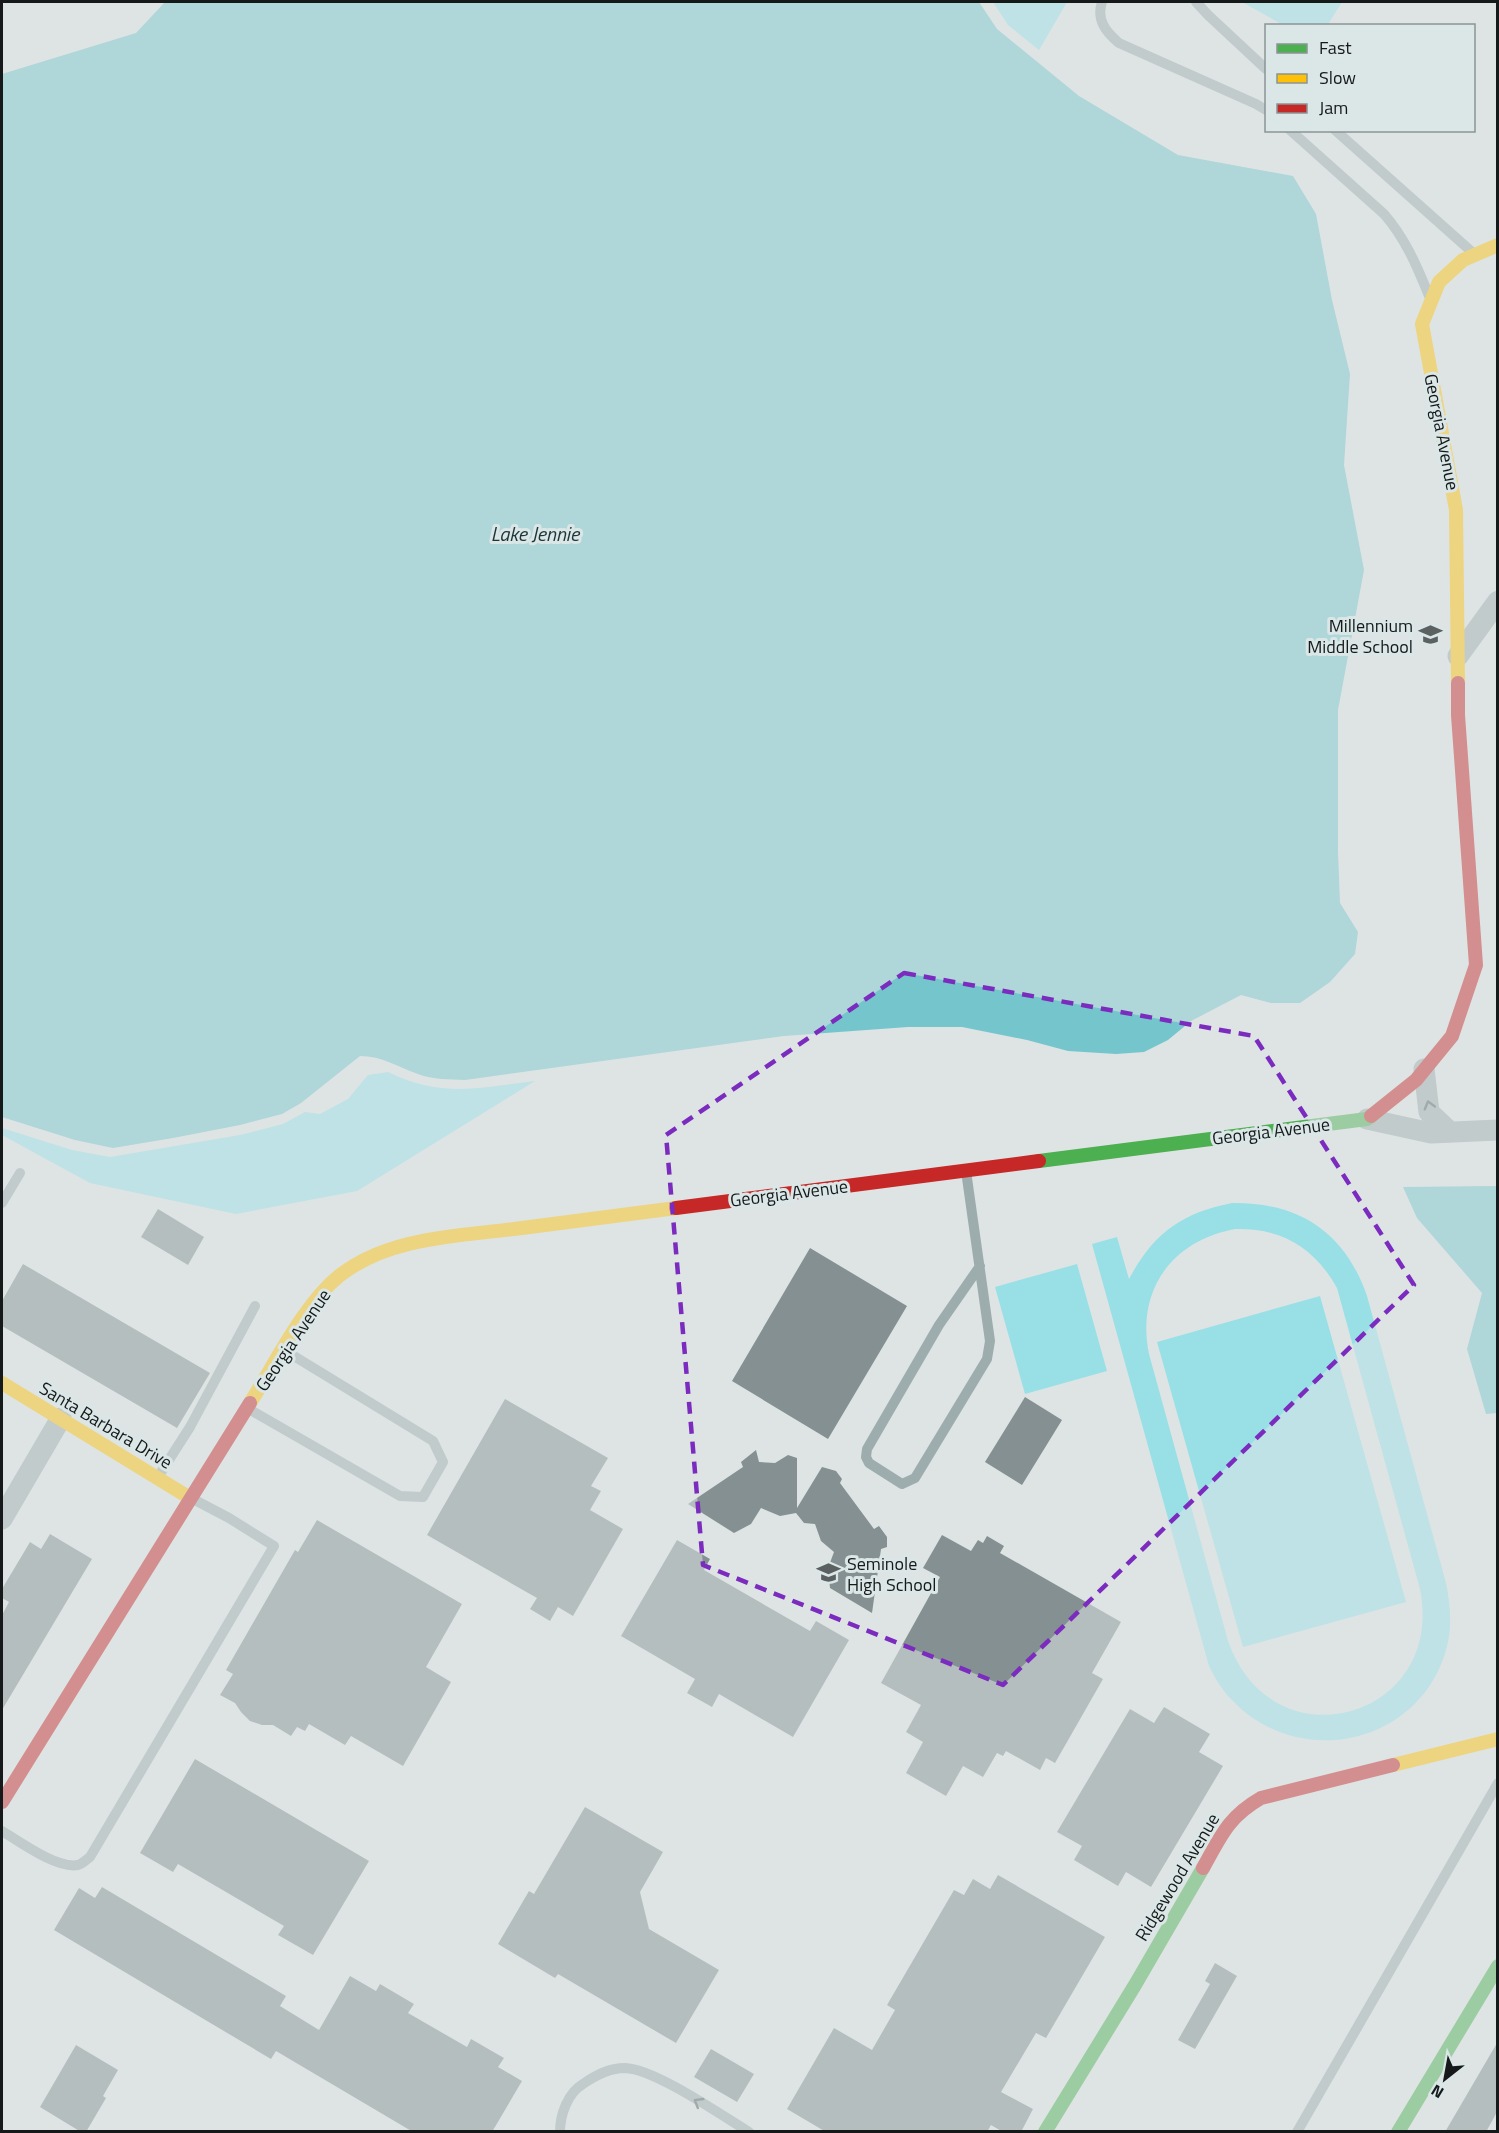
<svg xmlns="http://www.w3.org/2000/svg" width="1499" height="2133" font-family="'Titillium Web',sans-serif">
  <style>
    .green { fill: #98e0e6; fill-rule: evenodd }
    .water { fill: #75c5cc }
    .building { fill: #849091 }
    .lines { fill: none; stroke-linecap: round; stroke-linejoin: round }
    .lane { stroke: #9dadae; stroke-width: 10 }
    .street { stroke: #9dadae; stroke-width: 21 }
    .fast { stroke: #4caf50; stroke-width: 14 }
    .slow { stroke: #ffc107; stroke-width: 14 }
    .jam { stroke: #c62828; stroke-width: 14 }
    .oneway { stroke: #596364 }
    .marked { fill: none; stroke: #7b2cbf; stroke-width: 4.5; stroke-dasharray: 12 8; stroke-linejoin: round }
    .labels { text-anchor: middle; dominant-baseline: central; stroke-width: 6; stroke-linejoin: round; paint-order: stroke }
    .street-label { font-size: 18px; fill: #151919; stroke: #dbe6e7 }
    .poi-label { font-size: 18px; fill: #151919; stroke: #dbe6e7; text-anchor: end }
    .water-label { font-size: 20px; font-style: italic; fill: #1d3638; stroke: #dbe6e7 }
  </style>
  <rect width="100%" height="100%" fill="#dee4e4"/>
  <path class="green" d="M993,2h74l-28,48 -31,-25z
    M1242,2h100l-15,24 -44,-1z
    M388,1072c53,26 91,16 147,9l-178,110 -121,23 -146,-31 -88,-48v-7l70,22 38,7 130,-22 43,-11 22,-12 15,2 28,-15 20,-24z
    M1232,1203c67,-1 113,29 135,93l79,287c4,20 6,39 2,59 -22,101 -147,131 -216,58 -10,-10 -17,-22 -23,-34l-117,-422 25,-7 12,42c24,-45 52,-66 103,-76zM1235,1229c47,-1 79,18 102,59l83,301c26,131 -148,178 -192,52l-79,-287c-13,-63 22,-113 86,-125z
    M1077,1264l30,107 -82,23 -30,-107z
    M1320,1296l86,306 -163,45 -86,-305z"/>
  <path class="water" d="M165,2h814l18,27 82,67 99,59 115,21 23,38 16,86 18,74 -6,91 20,105 -26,140v142l2,51 18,29 -3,22 -25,28 -30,21h-29l-30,-8 -50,26 -23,19 -24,12 -28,2 -48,-3 -41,-11 -65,-13h-54l-124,9 -319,44c-15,-1 -32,0 -47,-6 -20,-7 -36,-18 -58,-18l-59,47 -19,11 -42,11 -67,13 -60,10 -38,-8 -73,-23v-1043l134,-41z
    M1497,1186v227l-11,1 -19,-65 15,-56 -65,-75 -14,-31z"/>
  <path class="building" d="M158,1209l46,28 -16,28 -47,-28z
    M810,1248l97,58 -79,133 -96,-58z
    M23,1264l187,109 -33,55 -175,-102v-25z
    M1025,1397l37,23 -40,65 -37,-23z
    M505,1399l103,59 -17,28 10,5 -11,19 33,19 -50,87 -15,-9 -8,14 -20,-12 7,-11 -110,-63z
    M756,1450l3,12 16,1 13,-8 9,3v50l25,-41 14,4 6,8 -2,4 34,46 5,-3 8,11v10l-6,2 -9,64 -42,-25 -2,-20 6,-16 -13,-11 -6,-17 -11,-1 -8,-10 -16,3 -19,-8 -10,16 -17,9 -46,-29 55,-37 -2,-5z
    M317,1520l145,84 -36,63 25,15 -48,84 -52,-30 -6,9 -36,-21 -4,7 -8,-4 -6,9 -18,-11h-11l-12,-4 -9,-9 -6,-9 -15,-8 13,-21 -7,-4 69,-120 3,2z
    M50,1534l42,25 -90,151v-95l7,-13 -7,-4v-9l28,-47 11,7z
    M942,1535l29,16 7,-11 5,3 4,-7 17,10 -4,7 121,69 -29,51 11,6 -48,84 -9,-5 -6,12 -34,-19 -3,5 -6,-3 -14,24 -20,-11 -17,30 -40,-23 17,-31 -17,-10 15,-27 -40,-22 59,-106 -17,-9z
    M677,1540l33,19 -6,11 106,61 6,-10 33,19 -56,97 -74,-43 -7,13 -25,-14 8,-14 -74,-43z
    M1164,1707l46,27 -11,18 24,14 -72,121 -25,-15 -8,14 -44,-26 8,-14 -25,-14 73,-123 24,14z
    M195,1759l174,102 -56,94 -35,-20 6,-9 -106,-62 -5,8 -33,-19z
    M585,1807l78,45 -23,40 9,37 70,41 -43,73 -118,-69 -3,4 -57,-34 31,-53 5,3z
    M998,1875l107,62 -59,101 -10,-5 -35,59 32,17 -12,23h-18l-12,-7 -4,7h-161l-39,-23 47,-81 38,22 23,-40 -8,-5 67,-115 10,5 9,-16 17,10z
    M102,1887l184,109 -6,10 39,24 31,-54 26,15 4,-7 34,20 -6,9 59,34 4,-8 33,19 -6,9 24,14 -30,51h-79l-137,-81 -5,8 -217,-129 25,-42 16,10z
    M1215,1963l22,13 -42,73 -17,-9 32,-56 -5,-3z
    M1497,2043v69l-11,20h-41z
    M76,2045l42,25 -15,26 3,2 -20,34h-5l-41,-25z
    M711,2049l43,25 -17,28 -43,-25z"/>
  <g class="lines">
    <path class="lane" d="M1102,2c-6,18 4,30 17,41l137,61 10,6
      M1196,2l12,13 58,54
      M1290,130l94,84c21,24 33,52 45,82
      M1335,130l137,122
      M966,1171l24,170 -3,18 -72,119 -13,6 -33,-21 -3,-6 1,-8 72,-124 41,-59
      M2,1203l18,-30
      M247,1408l153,88 23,1 20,-35 -10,-21 -149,-91
      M158,1477l32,-50 65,-121
      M2,1831c18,11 55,38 76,34 4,-1 8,-5 12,-8l184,-311 -45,-28 -38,-20
      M560,2132c0,-18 8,-39 23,-48 13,-9 26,-16 42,-16 30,1 96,47 124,64
      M1297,2132l201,-349"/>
    <path class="street" d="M1458,656l40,-55
      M1424,1069l5,43 21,20
      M1367,1119l64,14 67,-3
      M2,1519l59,-101"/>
    <path class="fast" d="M1039,1161l328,-42 4,-3
      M1045,2132l90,-147 68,-117
      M1398,2132l100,-166"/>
    <path class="slow" d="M1458,683l-2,-173 -34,-186 17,-42 24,-22 35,-15
      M2,1383l188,115
      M250,1403c25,-39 54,-99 89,-127 50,-40 123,-40 183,-48 51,-7 103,-13 154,-20
      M1393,1765l105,-26"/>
    <path class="jam" d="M1371,1116l45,-36 36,-44 24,-71 -18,-250v-32
      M676,1208l363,-47
      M2,1802l248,-399
      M1203,1868c18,-32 25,-51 58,-70l132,-33"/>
  </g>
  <defs><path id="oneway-chevron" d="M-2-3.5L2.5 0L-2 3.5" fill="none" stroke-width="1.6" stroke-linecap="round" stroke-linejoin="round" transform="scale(1.5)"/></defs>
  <g class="oneway">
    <use href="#oneway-chevron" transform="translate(1429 1105) rotate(-106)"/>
    <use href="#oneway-chevron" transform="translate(698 2102) rotate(-149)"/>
  </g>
  <path d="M0 0H1499V2133H0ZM904,973l350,63 160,249 -411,400 -300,-120 -37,-430z" fill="#dee4e4" fill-opacity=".55" fill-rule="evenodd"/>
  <path class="marked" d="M904,973l350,63 160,249 -411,400 -300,-120 -37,-430z"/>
  <defs>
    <symbol id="school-bare" viewBox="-9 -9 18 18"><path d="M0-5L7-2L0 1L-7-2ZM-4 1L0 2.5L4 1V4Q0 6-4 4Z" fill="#5b6060" stroke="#dbe6e7" stroke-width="2.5" paint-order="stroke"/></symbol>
  </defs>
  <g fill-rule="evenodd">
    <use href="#school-bare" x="1414" y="618" width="33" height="33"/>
    <use href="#school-bare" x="812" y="1556" width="33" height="33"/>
  </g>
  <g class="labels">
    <g class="street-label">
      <text transform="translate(1442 432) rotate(79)">Georgia Avenue</text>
      <text transform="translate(1271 1131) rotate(-7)">Georgia Avenue</text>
      <text transform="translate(789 1193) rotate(-7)">Georgia Avenue</text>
      <text transform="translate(293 1340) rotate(-56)">Georgia Avenue</text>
      <text transform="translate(106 1425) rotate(31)">Santa Barbara Drive</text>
      <text transform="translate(1177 1877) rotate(-59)">Ridgewood Avenue</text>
    </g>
    <g class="poi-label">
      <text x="1413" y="625">Millennium<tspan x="1413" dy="21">Middle School</tspan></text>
      <text x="847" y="1563" text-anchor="start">Seminole<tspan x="847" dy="21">High School</tspan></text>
    </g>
    <g class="water-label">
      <text x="535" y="533">Lake Jennie</text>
    </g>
  </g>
  <rect width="1499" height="2133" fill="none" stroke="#151919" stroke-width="6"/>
  <rect x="1265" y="24" width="210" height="108" fill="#dbe6e7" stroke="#8c9495" stroke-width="1.5"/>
  <rect x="1277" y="44" width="30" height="9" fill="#4caf50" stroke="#8c9495" stroke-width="1.5"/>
  <text x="1319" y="54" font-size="18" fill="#151919">Fast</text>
  <rect x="1277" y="74" width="30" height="9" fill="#ffc107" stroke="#8c9495" stroke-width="1.5"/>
  <text x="1319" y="84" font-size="18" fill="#151919">Slow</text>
  <rect x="1277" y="104" width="30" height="9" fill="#c62828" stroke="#8c9495" stroke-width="1.5"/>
  <text x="1319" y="114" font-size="18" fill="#151919">Jam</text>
  <g transform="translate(1445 2079) rotate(211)" stroke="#dbe6e7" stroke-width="4.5" paint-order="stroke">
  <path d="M0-4.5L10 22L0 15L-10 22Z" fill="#151919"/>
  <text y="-9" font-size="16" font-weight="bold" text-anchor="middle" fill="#151919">N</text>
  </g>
</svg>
